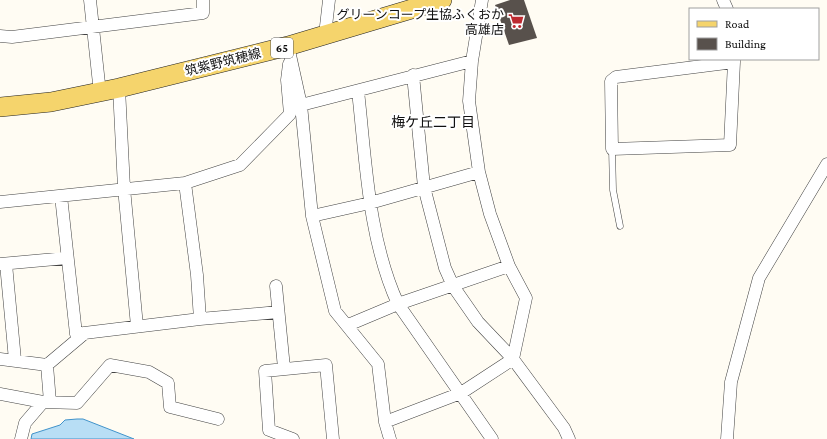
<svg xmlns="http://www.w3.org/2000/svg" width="827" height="439" font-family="'Crimson Pro','Noto Sans JP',serif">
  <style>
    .water { fill: #b8def5; stroke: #4193ca }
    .building { fill: #58514c }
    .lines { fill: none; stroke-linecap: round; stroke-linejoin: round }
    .service-casing { stroke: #434343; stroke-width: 7 }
    .minor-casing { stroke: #434343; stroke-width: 13 }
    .primary-casing { stroke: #212121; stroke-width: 20 }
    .service { stroke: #fff; stroke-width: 6 }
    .minor { stroke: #fff; stroke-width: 12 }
    .primary { stroke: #f5d46c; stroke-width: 19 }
    .labels { text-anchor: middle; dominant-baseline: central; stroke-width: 4; stroke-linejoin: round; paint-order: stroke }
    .shield { fill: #fff; stroke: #585858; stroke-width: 1 }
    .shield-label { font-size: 12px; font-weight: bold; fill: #101010 }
    .poi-label { font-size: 13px; fill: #101010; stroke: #fff; text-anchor: end }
    .street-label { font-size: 13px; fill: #101010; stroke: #fff }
    .neighbourhood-label { font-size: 14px; fill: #101010; stroke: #fff }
  </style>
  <rect width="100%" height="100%" fill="#fffcf3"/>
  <path class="water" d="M77,419h6l51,20h-103l1,-5 28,-9 5,-5z"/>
  <path class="building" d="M510,0h14l13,38 -28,7 -14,-40z"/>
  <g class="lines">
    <defs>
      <path id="service" d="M612,149l1,41 7,36"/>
      <path id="minor" d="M90,0l10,93
        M723,0l4,9
        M325,35l4,-35
        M0,36l12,1 191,-24v-13
        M288,46l13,59 11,111 23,95 43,53 7,58 5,17
        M734,59v3l-118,15 -5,4 1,68 118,-4 4,-83
        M413,75l11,112 21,81 8,18 25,36 35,37 51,69 5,11
        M119,88l5,100 13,138
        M358,91c8,71 10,147 40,213l94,135
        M301,105l171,-44
        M61,196l15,138 124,-15 -3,-44 -12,-92
        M0,202l185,-19 55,-18 50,-51 -3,-34 2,-16
        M312,216l58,-13 109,-31
        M0,264l67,-6
        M6,264l9,96
        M276,286l8,82
        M200,319l78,-7
        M348,325l50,-21 111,-38
        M0,359l47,6 38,-32
        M47,365l3,37
        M0,394l43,8 34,1 33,-38 39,7 19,11 2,24 48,12
        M385,422l76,-29 52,-34 13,-61 -17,-32 -19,-52 -11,-42 -10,-71 3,-40 10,-61
        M21,439l4,-16 18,-21
        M293,439l-24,-9 -4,-59 61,-6 7,74
        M727,439l4,-57 28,-104 68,-114"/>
      <path id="primary" d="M0,107l51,-5 68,-14 169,-42 154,-46"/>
    </defs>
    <use href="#service" class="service-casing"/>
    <use href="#minor" class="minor-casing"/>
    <use href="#primary" class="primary-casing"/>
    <use href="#service" class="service"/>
    <use href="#minor" class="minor"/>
    <use href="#primary" class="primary"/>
  </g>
  <defs>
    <symbol id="supermarket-bare" viewBox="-9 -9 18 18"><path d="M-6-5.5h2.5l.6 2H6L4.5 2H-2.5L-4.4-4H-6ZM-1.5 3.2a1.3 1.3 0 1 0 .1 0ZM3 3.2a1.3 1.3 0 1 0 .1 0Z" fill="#bd2a30" stroke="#fff" stroke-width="2.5" paint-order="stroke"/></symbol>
  </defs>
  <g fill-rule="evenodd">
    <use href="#supermarket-bare" x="505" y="10" width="22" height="22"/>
  </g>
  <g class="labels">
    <rect class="shield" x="271" y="38" width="22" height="20" rx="3"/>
    <g class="shield-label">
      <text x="282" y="48">65</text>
    </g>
    <g class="poi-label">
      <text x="504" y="14">グリーンコープ生協ふくおか<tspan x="504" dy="15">高雄店</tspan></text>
    </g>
    <g class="street-label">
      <text transform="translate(223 62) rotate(-14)">筑紫野筑穂線</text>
    </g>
    <g class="neighbourhood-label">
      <text x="433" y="122">梅ケ丘二丁目</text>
    </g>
  </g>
  <rect x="689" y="8" width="130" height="52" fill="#ffffff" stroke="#9f9f9f"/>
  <rect x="697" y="21" width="20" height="6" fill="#f5d46c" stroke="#9f9f9f"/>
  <text x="725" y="28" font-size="12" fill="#101010">Road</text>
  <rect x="697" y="38" width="20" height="12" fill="#58514c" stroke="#9f9f9f"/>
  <text x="725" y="48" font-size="12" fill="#101010">Building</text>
</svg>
